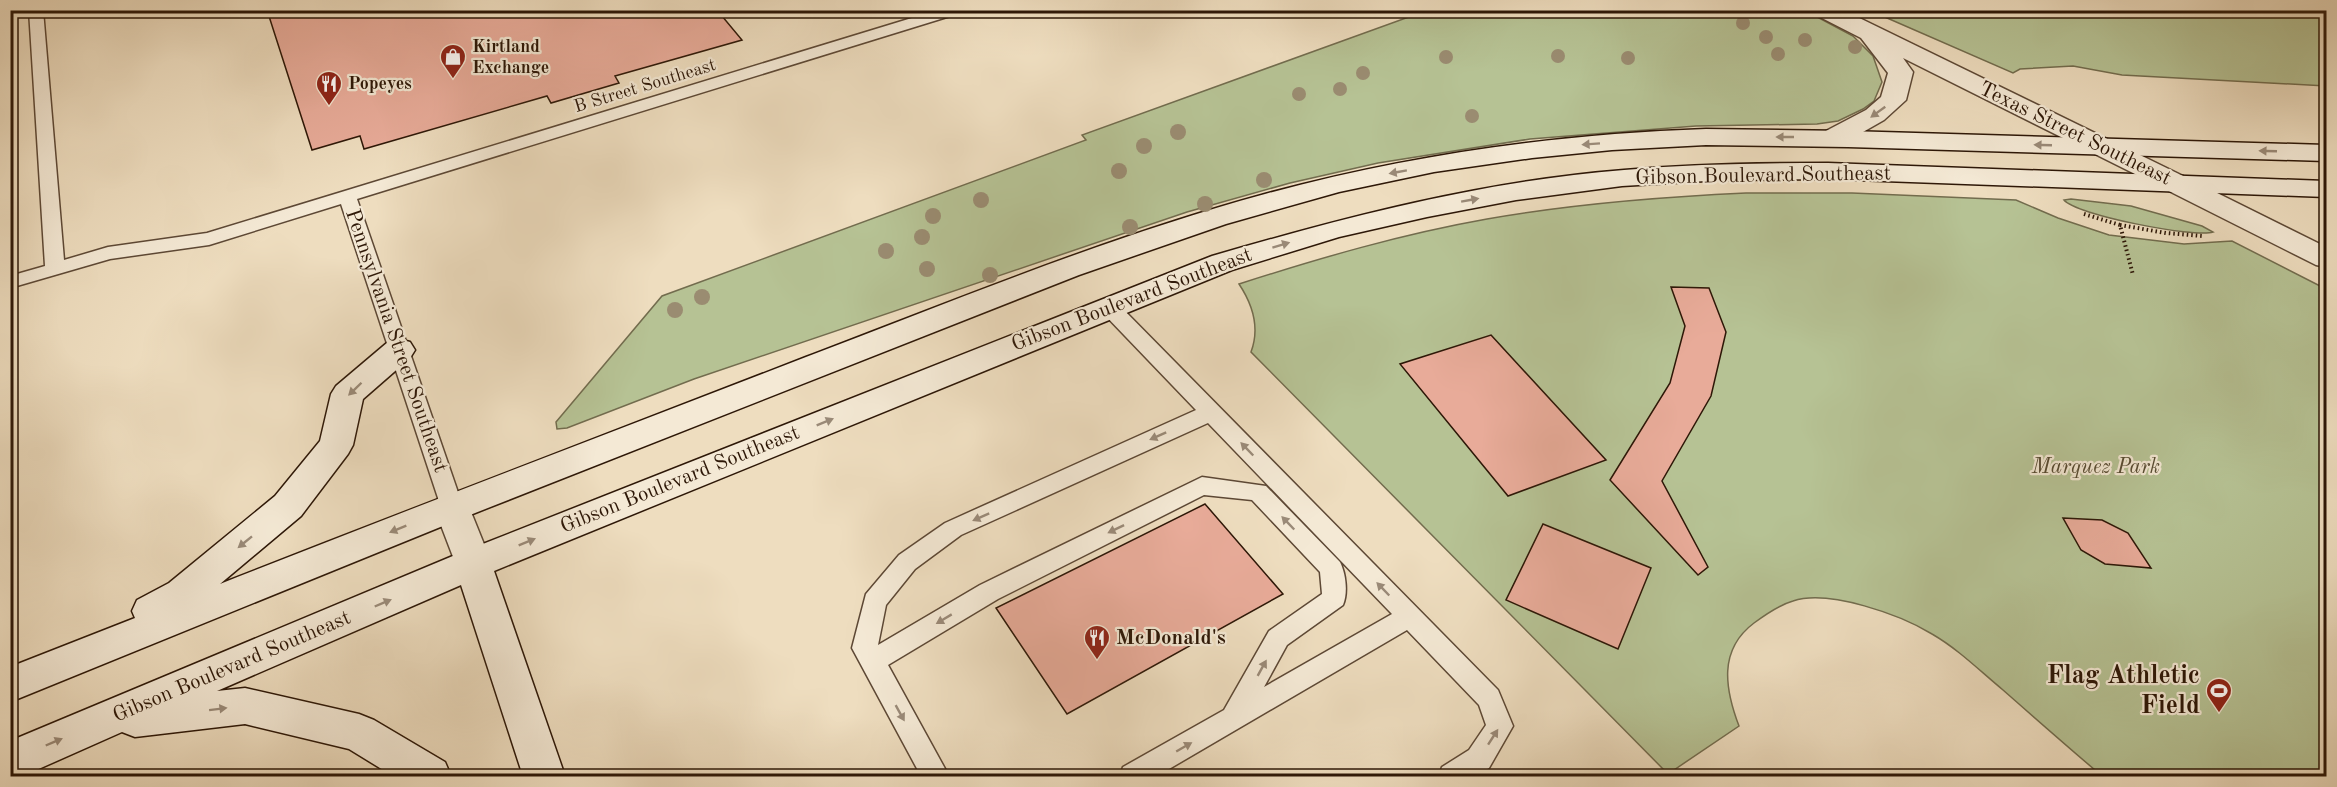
<svg xmlns="http://www.w3.org/2000/svg" width="2337" height="787" font-family="'Old Standard TT',serif">
  <style>
    .green { fill: #b6c294; stroke: #726c4e; stroke-width: 1.5 }
    .building { fill: #e8ab99; stroke: #2d1707; stroke-width: 1.5 }
    .lines { fill: none; stroke-linecap: round; stroke-linejoin: round }
    .service-casing { stroke: #5d4835; stroke-width: 3 }
    .minor-casing { stroke: #5d4835; stroke-width: 3 }
    .tertiary-casing { stroke: #5d4835; stroke-width: 3 }
    .secondary-casing { stroke: #2d1707; stroke-width: 3 }
    .path { stroke: #2d1707; stroke-width: 4; stroke-dasharray: 1.5 3; stroke-linecap: butt }
    .service { fill: #f4e9d5; fill-rule: evenodd }
    .minor { fill: #f4e9d5; fill-rule: evenodd }
    .tertiary { fill: #f4e9d5; fill-rule: evenodd }
    .secondary { fill: #f4e9d5; fill-rule: evenodd }
    .tree { fill: #9a8c71 }
    .oneway { fill: #9a8a78 }
    .labels { text-anchor: middle; dominant-baseline: central; stroke-width: 4.5; stroke-linejoin: round; paint-order: stroke }
    .far-poi-label { font-size: 18px; font-weight: bold; fill: #2d1707; stroke: #f4e9d5; text-anchor: start }
    .far-street-label { font-size: 18px; fill: #2d1707; stroke: #f4e9d5 }
    .street-label { font-size: 21px; fill: #2d1707; stroke: #f4e9d5 }
    .park-label { font-size: 21px; font-style: italic; fill: #564a31; stroke: #f4e9d5 }
    .poi-label { font-size: 21px; font-weight: bold; fill: #2d1707; stroke: #f4e9d5; text-anchor: start }
    .near-poi-label { font-size: 26px; font-weight: bold; fill: #2d1707; stroke: #f4e9d5; text-anchor: end }
  </style>
  <rect width="100%" height="100%" fill="#eeddbf"/>
  <filter id="stains"><feTurbulence type="fractalNoise" baseFrequency=".00333" numOctaves="4"/><feColorMatrix values="0 0 0 0 .2 0 0 0 0 .09 0 0 0 0 .02 0 0 0 .5 -.17"/></filter>
  <radialGradient id="worn" r=".72"><stop offset=".6" stop-color="#630" stop-opacity="0"/><stop offset="1" stop-color="#630" stop-opacity=".3"/></radialGradient>
  <path class="green" d="M1428,10l378,1 47,25 20,20 9,26 -8,19 -11,8 -25,12 -21,3 -121,2 -166,13 -152,24 -88,20 -103,29 -493,167 -127,49 -10,1 -1,-7 106,-126 424,-156 -4,-5z
    M1871,11h455v75l-204,-11 -49,-9 -53,3 -7,4z
    M1746,193h106l164,7 42,18 51,17 75,9 48,-3 94,48v487h-224c-33,-28 -66,-57 -99,-86 -23,-19 -45,-41 -71,-56 -31,-19 -103,-45 -139,-33 -14,4 -27,13 -39,22 -36,27 -29,66 -15,103l-71,48 -417,-422c9,-24 2,-47 -12,-68 81,-26 163,-50 248,-65 85,-15 172,-22 259,-26z
    M2071,199l60,7 71,20 11,6c-19,6 -137,-17 -149,-32z"/>
  <path class="building" d="M267,10h450l25,30 -127,36 4,7 -68,20 -4,-7 -183,53 -4,-13 -48,14z
    M1671,287l38,1 17,44 -15,64 -49,85 46,86 -10,8 -88,-95 60,-97 15,-57z
    M1491,335l115,125 -98,36 -108,-132z
    M1205,504l78,90 -216,120 -71,-106z
    M2063,518l39,2 26,13 23,35 -46,-4 -24,-14z
    M1543,524l108,44 -33,81 -112,-49z"/>
  <g class="lines">
    <defs>
      <path id="service" d="M29,10h14l21,250 44,-13 99,-14 731,-223h24l-2,3 -603,186 106,308 -3,6 -8,3 -8,-3 -3,-6 -100,-303 -132,41 -99,14 -100,29v-12l35,-10z
        M1109,301l7,1 382,388 15,36 -24,42 -14,8h-36l3,-9 27,-17 17,-25 -7,-20 -72,-75 -250,146h-37l3,-9 101,-57 45,-79 53,-37 -2,-22 -68,-72 -48,-5 -206,104 -110,66 61,111h-28l-69,-128 14,-54 33,-39 46,-32 251,-113 -94,-98 -3,-5 3,-5zM1208,423l184,191 -128,73 23,-42 56,-40c5,-12 3,-31 -3,-43l-74,-76 -64,-9 -222,108 -102,60 8,-40 29,-36 46,-34z"/>
      <path id="minor" d="M1813,10h30l340,166 4,6 -4,6 -10,2 -10,-2 -260,-130 10,14 -7,28 -22,20 -42,24 -9,2 -9,-2 -4,-6 4,-6 42,-22 15,-13 7,-24 -27,-35 -45,-23z"/>
      <path id="tertiary" d="M2173,174l10,2 143,71v20l-10,-2 -153,-77 -4,-6 4,-6z
        M452,493l13,4 27,67 -6,11 -13,4 -13,-4 -26,-68 5,-10z"/>
      <path id="secondary" d="M1706,129l142,2 478,14v16l-478,-14 -142,-2 -94,5 -80,8 -98,14 -95,20 -113,32 -147,51 -614,242 -455,185v-35l125,-49 -3,-7 5,-11 32,-17 106,-87 45,-55 11,-47 5,-8 52,-44 11,-3 11,3 5,8 -5,8 -47,41 -10,46 -5,9 -47,62 -81,68c195,-77 391,-152 586,-227 152,-58 302,-120 459,-163 144,-39 292,-60 441,-65z
        M1828,163l498,18v16l-498,-18 -105,1 -101,6 -106,14 -89,17 -88,20 -107,33 -738,301 71,205h-42l-62,-191 -244,106 28,-3 114,26 15,6 71,42 6,14h-58l-44,-27 -104,-25 -110,13 -13,-5 -97,43 -15,1v-35l450,-188 752,-297c134,-39 271,-75 412,-86 68,-6 136,-7 204,-7z"/>
    </defs>
    <use href="#service" class="service-casing"/>
    <use href="#minor" class="minor-casing"/>
    <use href="#tertiary" class="tertiary-casing"/>
    <use href="#secondary" class="secondary-casing"/>
    <path class="path" d="M2084,214l36,11 13,50
      M2120,225l46,8 36,3"/>
    <use href="#service" class="service"/>
    <use href="#minor" class="minor"/>
    <use href="#tertiary" class="tertiary"/>
    <use href="#secondary" class="secondary"/>
  </g>
  <g class="tree">
    <circle cx="1743" cy="23" r="7"/>
    <circle cx="1766" cy="37" r="7"/>
    <circle cx="1805" cy="40" r="7"/>
    <circle cx="1855" cy="47" r="7"/>
    <circle cx="1778" cy="54" r="7"/>
    <circle cx="1558" cy="56" r="7"/>
    <circle cx="1446" cy="57" r="7"/>
    <circle cx="1628" cy="58" r="7"/>
    <circle cx="1363" cy="73" r="7"/>
    <circle cx="1340" cy="89" r="7"/>
    <circle cx="1299" cy="94" r="7"/>
    <circle cx="1472" cy="116" r="7"/>
    <circle cx="1178" cy="132" r="8"/>
    <circle cx="1144" cy="146" r="8"/>
    <circle cx="1119" cy="171" r="8"/>
    <circle cx="1264" cy="180" r="8"/>
    <circle cx="981" cy="200" r="8"/>
    <circle cx="1205" cy="204" r="8"/>
    <circle cx="933" cy="216" r="8"/>
    <circle cx="1130" cy="227" r="8"/>
    <circle cx="922" cy="237" r="8"/>
    <circle cx="886" cy="251" r="8"/>
    <circle cx="927" cy="269" r="8"/>
    <circle cx="990" cy="275" r="8"/>
    <circle cx="702" cy="297" r="8"/>
    <circle cx="675" cy="310" r="8"/>
  </g>
  <defs><path id="oneway-solid" d="M-6-.8H1V-3.2L6.5 0L1 3.2V.8H-6Z" transform="scale(1.5)"/></defs>
  <g class="oneway">
    <use href="#oneway-solid" transform="translate(1878 112) rotate(144)"/>
    <use href="#oneway-solid" transform="translate(1785 137) rotate(180)"/>
    <use href="#oneway-solid" transform="translate(1591 144) rotate(176)"/>
    <use href="#oneway-solid" transform="translate(2043 145) rotate(-178)"/>
    <use href="#oneway-solid" transform="translate(2268 151) rotate(-178)"/>
    <use href="#oneway-solid" transform="translate(1398 172) rotate(170)"/>
    <use href="#oneway-solid" transform="translate(1470 200) rotate(-10)"/>
    <use href="#oneway-solid" transform="translate(1281 245) rotate(-17)"/>
    <use href="#oneway-solid" transform="translate(355 389) rotate(136)"/>
    <use href="#oneway-solid" transform="translate(825 422) rotate(-22)"/>
    <use href="#oneway-solid" transform="translate(1158 436) rotate(156)"/>
    <use href="#oneway-solid" transform="translate(1247 449) rotate(-134)"/>
    <use href="#oneway-solid" transform="translate(981 517) rotate(156)"/>
    <use href="#oneway-solid" transform="translate(1288 523) rotate(-134)"/>
    <use href="#oneway-solid" transform="translate(398 529) rotate(158)"/>
    <use href="#oneway-solid" transform="translate(1116 529) rotate(154)"/>
    <use href="#oneway-solid" transform="translate(245 542) rotate(141)"/>
    <use href="#oneway-solid" transform="translate(527 542) rotate(-22)"/>
    <use href="#oneway-solid" transform="translate(1383 589) rotate(-134)"/>
    <use href="#oneway-solid" transform="translate(383 603) rotate(-23)"/>
    <use href="#oneway-solid" transform="translate(944 619) rotate(149)"/>
    <use href="#oneway-solid" transform="translate(1262 668) rotate(-61)"/>
    <use href="#oneway-solid" transform="translate(218 709) rotate(-7)"/>
    <use href="#oneway-solid" transform="translate(900 713) rotate(61)"/>
    <use href="#oneway-solid" transform="translate(1493 737) rotate(-57)"/>
    <use href="#oneway-solid" transform="translate(54 742) rotate(-23)"/>
    <use href="#oneway-solid" transform="translate(1184 747) rotate(-30)"/>
  </g>
  <defs>
    <symbol id="shop-pin" viewBox="-11 -11 22 30"><path d="M0 17L-7.5 6A9.5 9.5 0 1 1 7.5 6Z" fill="#8f2418" stroke="#f4e9d5"/><path d="M-5-2.5h2.3a2.7 3.5 0 0 1 5.4 0H5L5.5 6h-11ZM-1.5-2.5h3a1.5 2.3 0 0 0-3 0Z" fill="#fff"/></symbol>
    <symbol id="restaurant-pin" viewBox="-11 -11 22 30"><path d="M0 17L-7.5 6A9.5 9.5 0 1 1 7.5 6Z" fill="#8f2418" stroke="#f4e9d5"/><path d="M-5-6h1v4h1v-4h1v4h1v-4h1v5L-1.5 .5V6h-2V.5L-5-1ZM5-6V6H3V1.5H1.5Q1.5-4 5-6Z" fill="#fff"/></symbol>
    <symbol id="stadium-pin" viewBox="-11 -11 22 30"><path d="M0 17L-7.5 6A9.5 9.5 0 1 1 7.5 6Z" fill="#8f2418" stroke="#f4e9d5"/><path d="M0-5a6.5 5 0 1 0 0 10a6.5 5 0 1 0 0-10ZM-3.5-1.8h7v3.6h-7Z" fill="#fff"/></symbol>
  </defs>
  <g fill-rule="evenodd">
    <use href="#shop-pin" x="438" y="42" width="30" height="40"/>
    <use href="#restaurant-pin" x="314" y="69" width="30" height="40"/>
    <use href="#restaurant-pin" x="1082" y="623" width="30" height="40"/>
    <use href="#stadium-pin" x="2204" y="676" width="30" height="40"/>
  </g>
  <g class="labels">
    <g class="far-poi-label">
      <text x="472" y="47">Kirtland<tspan x="472" dy="21">Exchange</tspan></text>
      <text x="348" y="84">Popeyes</text>
    </g>
    <g class="far-street-label">
      <text transform="translate(645 86) rotate(-17)">B Street Southeast</text>
    </g>
    <g class="street-label">
      <text transform="translate(2075 134) rotate(26)">Texas Street Southeast</text>
      <text transform="translate(1763 176) rotate(-1)">Gibson Boulevard Southeast</text>
      <text transform="translate(1132 300) rotate(-21)">Gibson Boulevard Southeast</text>
      <text transform="translate(396 341) rotate(71)">Pennsylvania Street Southeast</text>
      <text transform="translate(680 480) rotate(-22)">Gibson Boulevard Southeast</text>
      <text transform="translate(232 667) rotate(-23)">Gibson Boulevard Southeast</text>
    </g>
    <g class="park-label">
      <text x="2096" y="467">Marquez Park</text>
    </g>
    <g class="poi-label">
      <text x="1116" y="638">McDonald's</text>
    </g>
    <g class="near-poi-label">
      <text x="2200" y="676">Flag Athletic<tspan x="2200" dy="30">Field</tspan></text>
    </g>
  </g>
  <rect width="2337" height="787" fill="none" stroke="#eeddbf" stroke-width="36"/>
  <rect x="12" y="12" width="2313" height="763" fill="none" stroke="#2d1707" stroke-width="3"/>
  <rect x="18" y="18" width="2301" height="751" fill="none" stroke="#2d1707" stroke-width="1.5"/>
  <rect width="100%" height="100%" filter="url(#stains)"/>
  <rect width="100%" height="100%" fill="url(#worn)"/>
</svg>
